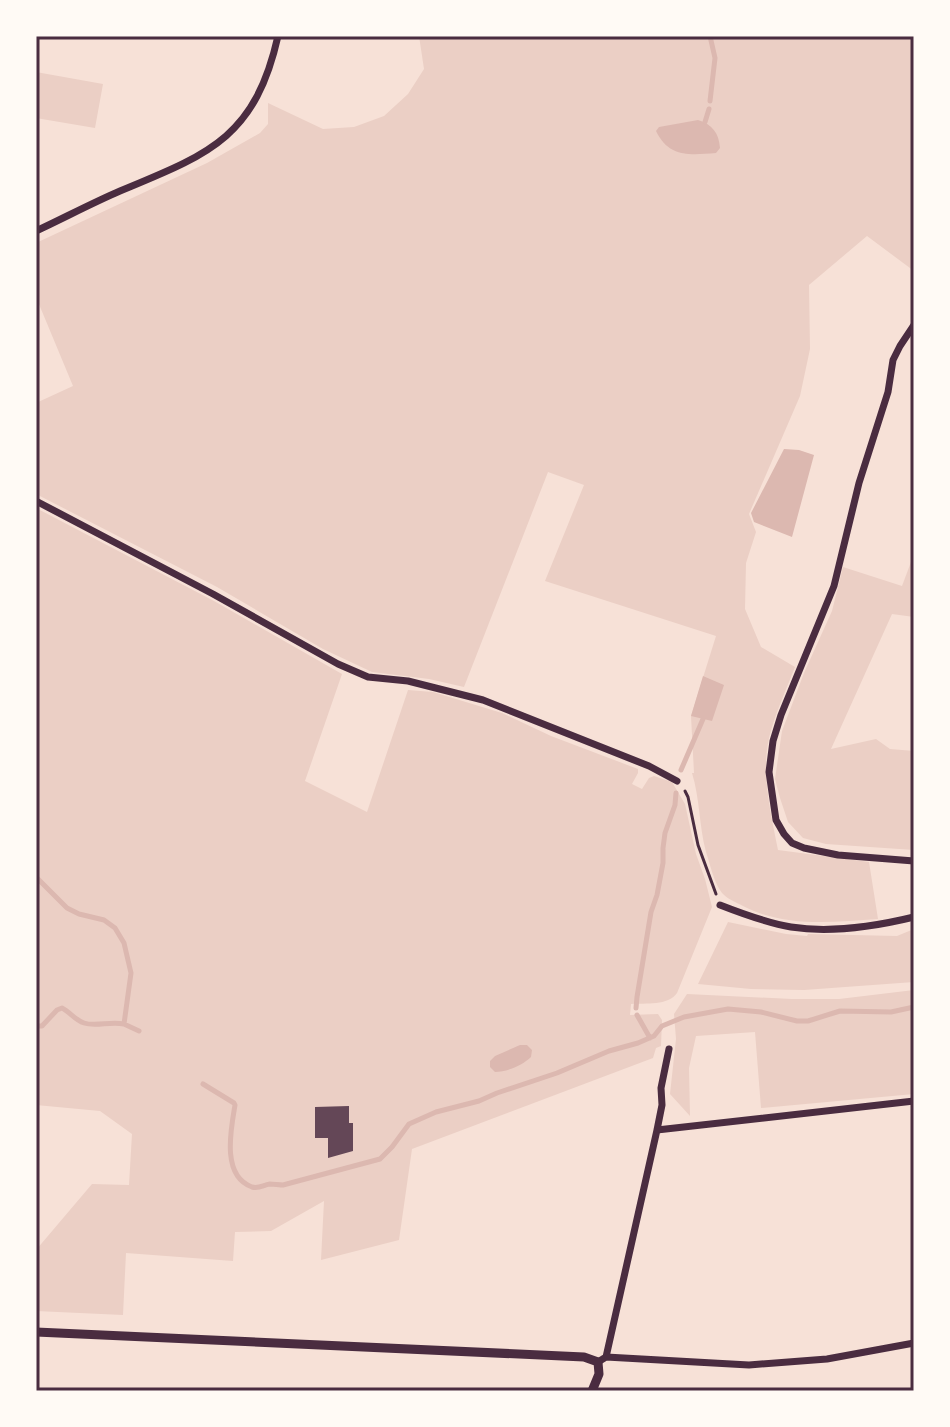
<svg xmlns="http://www.w3.org/2000/svg" width="950" height="1427" font-family="Quicksand,sans-serif">
  <style>
    .green { fill: #ebcfc5 }
    .water { fill: #dcb8b0 }
    .lines { fill: none; stroke-linecap: round; stroke-linejoin: round }
    .stream { stroke: #dcb8b0; stroke-width: 5 }
    .building { fill: #644757 }
    .path { stroke: #4a2c40; stroke-width: 3 }
    .minor { stroke: #4a2c40; stroke-width: 7 }
    .tertiary { stroke: #4a2c40; stroke-width: 9 }
    .neatline { fill: none; stroke: #4a2c40; stroke-width: 3 }
  </style>
  <rect width="100%" height="100%" fill="#f7e1d7"/>
  <path class="green" d="M419,36h495v235l-47,-35 -58,49 1,64 -10,47 -51,118 7,18 -10,31 -1,46 16,38 34,20c-9,23 -20,47 -26,71 -8,36 2,76 9,112l91,12 9,57c-45,3 -93,9 -135,-13 -7,-4 -16,-7 -21,-13 -8,-10 -12,-29 -16,-41 -7,-26 -6,-53 -14,-79h2l-3,-57 25,-80 -171,-55 39,-96 -36,-13 -84,215 -35,-8 -57,-7 -49,-23 -106,-62 -181,-93v-91l37,-17 -37,-89v-54l171,-80 53,-30 8,-9v-21l55,26 31,-2 30,-11 24,-22 16,-25z
    M36,72l67,12 -8,44 -59,-10z
    M36,508l178,93 128,73 -37,107 62,31 41,-122 25,2 69,21 49,23 87,33v4l-6,11 10,5 7,-11 5,-2 18,6 13,22 11,50 9,25 7,28 -35,86c-9,13 -31,10 -46,11l-1,11 28,-1 4,6 -1,26 -5,2 -3,10 -241,91 -13,91 -78,20 3,-59 -53,30 -36,1 -2,29 -107,-8 -3,62 -87,-4v-61l56,-66 37,1 3,-51 -32,-23 -64,-6z
    M914,554v63l-22,-3 -61,135 45,-10 14,10 24,2v99l-88,-6 -23,-6 -15,-16 -8,-24 -5,-19 7,-48 22,-58 28,-62 11,-44 59,19z
    M728,922l58,12 21,2 1,-2 89,2 17,-7v53l-110,8 -53,-1 -53,-5z
    M914,990v104l-153,14 -6,-76 -59,4 -7,32 1,48 -20,-22 6,-55 -2,-25 13,-20 105,5h47z"/>
  <path class="water" d="M698,120c14,4 21,13 22,28l-4,5c-26,2 -47,5 -60,-22l3,-4z
    M784,449l15,1 15,5 -22,82 -38,-15 -3,-9z
    M703,676l21,9 -12,36 -21,-5z
    M520,1045h7l5,5 -1,7c-8,8 -24,15 -36,15l-5,-5v-6l5,-5z"/>
  <g class="lines">
    <path class="stream" d="M710,101l5,-43 -5,-22
      M705,122l4,-13
      M681,770l22,-51
      M36,877l31,31 12,6 25,6 11,8 9,15 7,30 -7,51 15,7
      M636,1008l1,-11 14,-85 6,-17 6,-32v-15l2,-15 10,-28 1,-12
      M637,1015l13,23
      M36,1026h6l15,-16 5,-2c8,4 13,12 22,15 12,4 26,-2 40,1
      M203,1084l31,19 1,2c-4,24 -14,71 17,82 7,2 11,-2 18,-3 3,0 10,1 13,1l97,-26 12,-12 17,-23 27,-12 43,-11 18,-8 60,-20 52,-22 29,-8 16,-7 8,-10 22,-9 44,-8 33,3 36,9h11l32,-10 51,1 23,-5"/>
  </g>
  <path class="building" d="M349,1106v17h4v28l-25,7v-20h-13v-31z"/>
  <g class="lines">
    <path class="path" d="M685,791l3,6 10,48 18,49"/>
    <path class="minor" d="M36,231c28,-13 56,-28 84,-40 89,-37 135,-53 158,-155
      M914,325l-14,21 -7,14 -5,32 -29,91 -25,103 -53,129 -8,26 -4,31 7,48 8,14 8,9 12,5 34,7 76,6
      M36,501l177,93 125,70 30,13 40,4 75,19 166,66 28,15
      M720,905c23,9 47,18 71,22 38,6 86,-1 123,-10
      M657,1130l257,-29
      M606,1357l143,8 78,-6 87,-16
      M598,1362l8,-5 51,-227 5,-25 -1,-17 8,-39"/>
    <path class="tertiary" d="M36,1332l548,25 14,5 1,12 -7,17"/>
  </g>
  <rect width="950" height="1427" fill="none" stroke="#fffaf5" stroke-width="76"/>
  <rect x="38" y="38" width="874" height="1351" class="neatline"/>
</svg>
